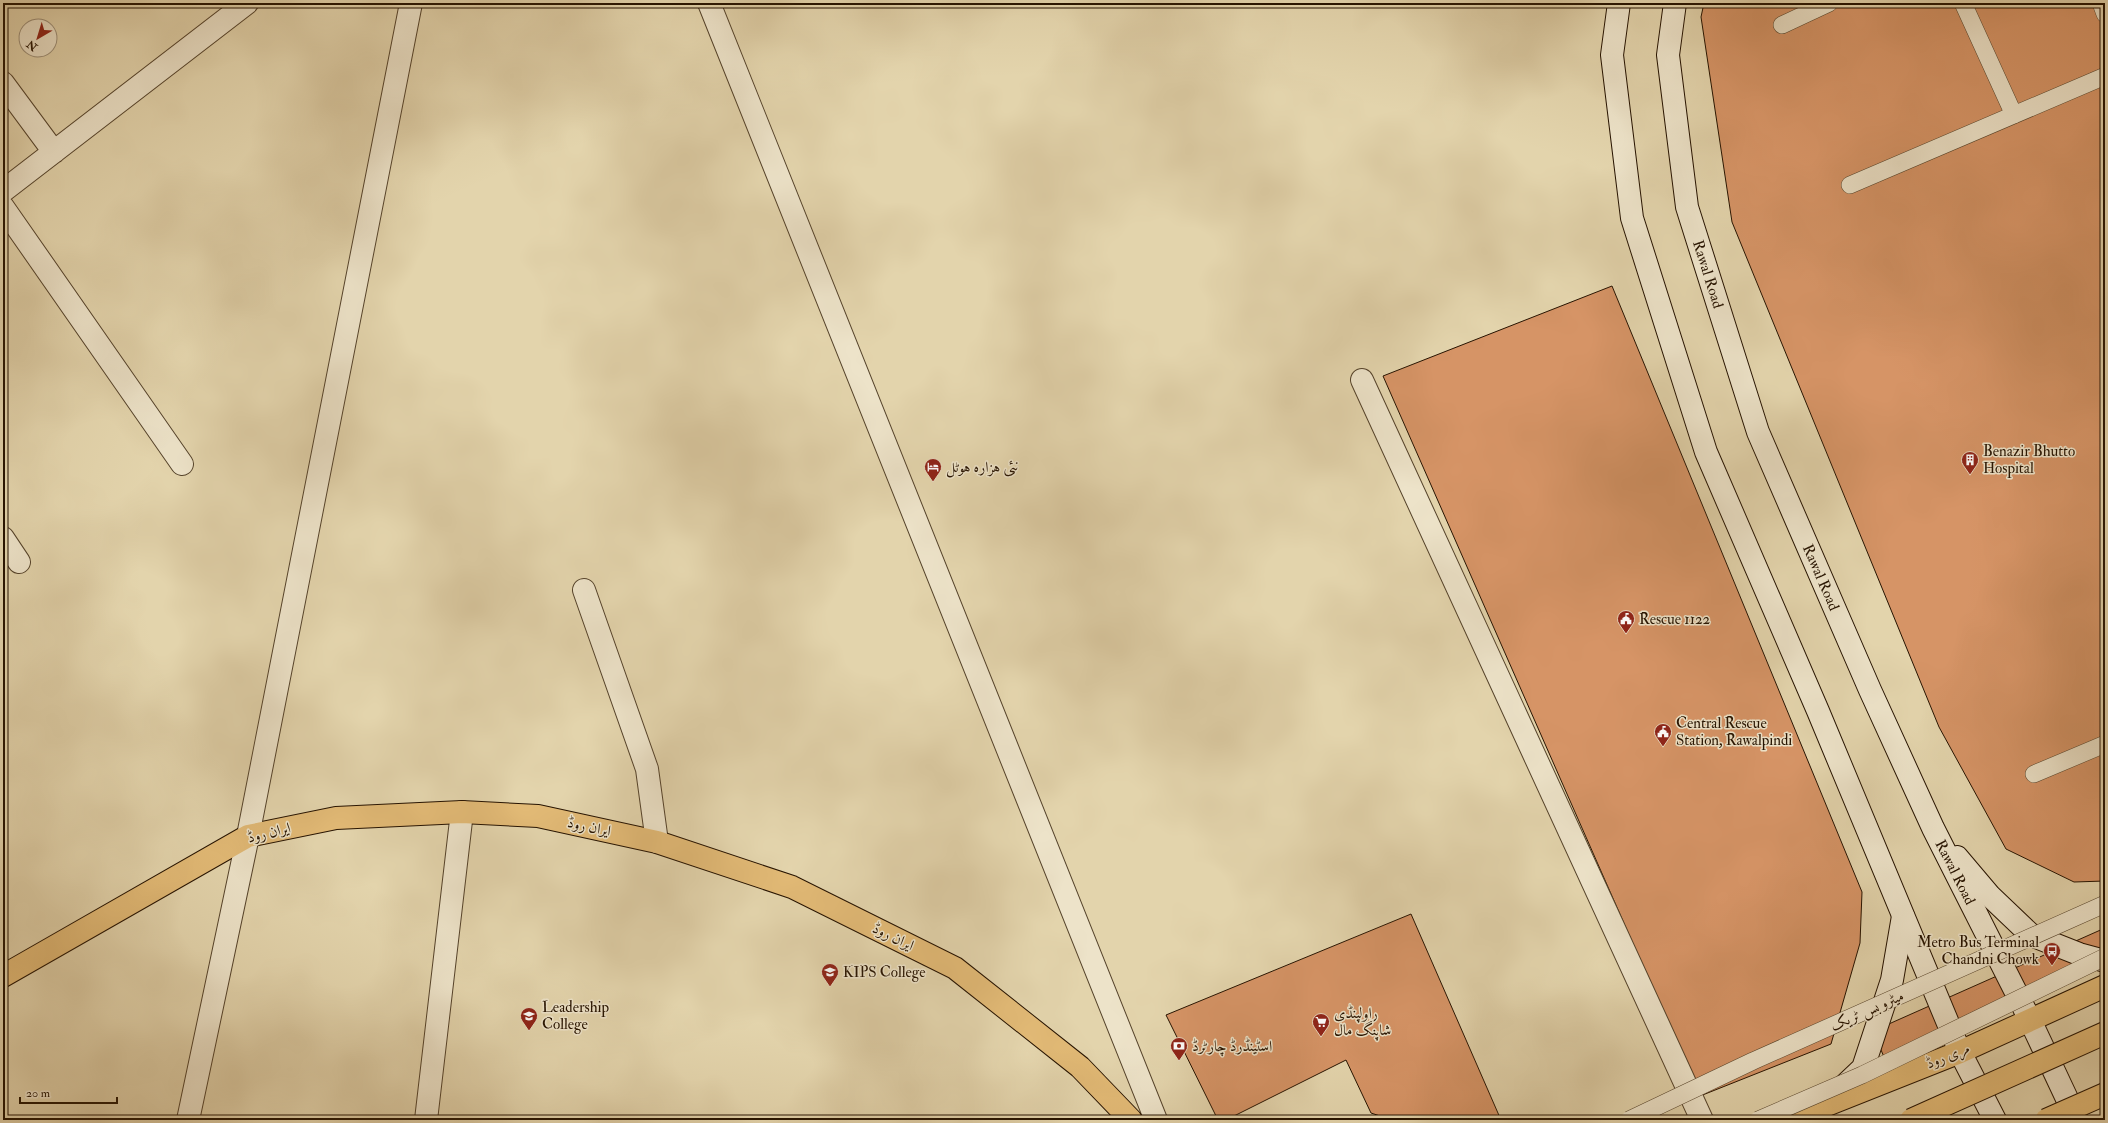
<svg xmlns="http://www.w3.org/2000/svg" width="2108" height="1123" font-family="'IM FELL Double Pica',Amiri,serif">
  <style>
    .building { fill: #d69466; stroke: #261300 }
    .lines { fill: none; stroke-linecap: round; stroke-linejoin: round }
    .lane-casing { stroke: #55432b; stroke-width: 18 }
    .street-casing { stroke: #55432b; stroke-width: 24 }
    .secondary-casing { stroke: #261300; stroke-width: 24 }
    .primary-casing { stroke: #261300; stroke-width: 24 }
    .lane { stroke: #ede3c9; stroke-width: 17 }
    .street { stroke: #ede3c9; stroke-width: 22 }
    .secondary { stroke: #ede3c9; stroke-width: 22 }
    .primary { stroke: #e2ba76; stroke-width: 22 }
    .lane-bridge-casing { stroke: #55432b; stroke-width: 18; stroke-linecap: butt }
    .primary-bridge-casing { stroke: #261300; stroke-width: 24; stroke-linecap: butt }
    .lane-bridge { stroke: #ede3c9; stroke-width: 17 }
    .primary-bridge { stroke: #e2ba76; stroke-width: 22 }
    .labels { text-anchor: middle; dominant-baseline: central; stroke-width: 3; stroke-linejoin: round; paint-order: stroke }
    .street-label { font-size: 15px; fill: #261300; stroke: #ede3c9 }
    .poi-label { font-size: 15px; fill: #261300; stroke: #ede3c9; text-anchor: start }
  </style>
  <rect width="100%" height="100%" fill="#e3d4ac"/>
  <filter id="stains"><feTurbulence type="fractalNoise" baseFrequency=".005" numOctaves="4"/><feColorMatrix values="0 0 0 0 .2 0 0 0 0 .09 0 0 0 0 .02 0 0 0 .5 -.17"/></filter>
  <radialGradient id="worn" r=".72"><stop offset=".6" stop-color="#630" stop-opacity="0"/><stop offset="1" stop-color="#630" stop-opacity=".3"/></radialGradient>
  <path class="building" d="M1704,3h401v878l-31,1 -68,-33 -67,-122 -207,-505 -31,-205z
    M1612,286l250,606 -2,51 -29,101 -131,52 -317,-720z
    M1411,914l90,206h-109l-21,-7 -25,-53 -120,60h-8l-52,-105z
    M2105,928v30l-221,99 -11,-26z"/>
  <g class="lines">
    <defs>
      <path id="lane" d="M1963,3l51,112
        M2101,3l4,11
        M1782,25l47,-22
        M1850,185l255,-109
        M2034,774l71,-30"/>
      <path id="street" d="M709,3l447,1117
        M3,83l51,69
        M3,191l244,-188
        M3,207l179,257
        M1362,380l340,740
        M3,538l16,24
        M584,590l63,179 10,73
        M188,1120l60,-284 163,-833
        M426,1120l36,-308"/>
      <g id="secondary">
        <path d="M1619,3l-7,52 20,163 74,234 112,259 142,341 35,68"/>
        <path id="s1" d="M1675,3l-7,52 19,152 71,225 112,258 63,138 97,192 47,100"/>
        <path d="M1957,857l33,39 41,39 48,19 26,7"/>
        <path d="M1844,1086l19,-18 29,-88 11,-64"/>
      </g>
      <path id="primary" d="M3,976l245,-140 88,-18 126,-6 76,4 119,26 135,45 163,81 125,99 51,53
        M1789,1120l171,-68 145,-66"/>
    </defs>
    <use href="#lane" class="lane-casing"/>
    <use href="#street" class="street-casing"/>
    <use href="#secondary" class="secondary-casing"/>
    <use href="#primary" class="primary-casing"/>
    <use href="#lane" class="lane"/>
    <use href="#street" class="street"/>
    <use href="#secondary" class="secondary"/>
    <use href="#primary" class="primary"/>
    <defs>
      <path id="lane-bridge" d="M1629,1120l124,-59 352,-157
        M1758,1120l104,-45 243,-118"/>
      <path id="primary-bridge" d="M1911,1120l194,-87
        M2046,1120l59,-26"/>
    </defs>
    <use href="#lane-bridge" class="lane-bridge-casing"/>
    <use href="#primary-bridge" class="primary-bridge-casing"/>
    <use href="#lane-bridge" class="lane-bridge"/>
    <use href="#primary-bridge" class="primary-bridge"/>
  </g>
  <defs>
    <symbol id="building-pin" viewBox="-11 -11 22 30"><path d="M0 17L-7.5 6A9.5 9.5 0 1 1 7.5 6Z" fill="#8f2418" stroke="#ede3c9"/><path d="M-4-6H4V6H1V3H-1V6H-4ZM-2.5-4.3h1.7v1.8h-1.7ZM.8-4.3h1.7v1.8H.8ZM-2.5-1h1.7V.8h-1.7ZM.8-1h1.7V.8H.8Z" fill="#fff"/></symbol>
    <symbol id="hotel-pin" viewBox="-11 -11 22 30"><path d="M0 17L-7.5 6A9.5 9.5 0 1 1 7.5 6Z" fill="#8f2418" stroke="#ede3c9"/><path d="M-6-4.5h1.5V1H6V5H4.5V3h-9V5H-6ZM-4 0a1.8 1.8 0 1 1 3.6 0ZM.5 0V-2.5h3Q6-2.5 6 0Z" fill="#fff"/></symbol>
    <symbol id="civic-pin" viewBox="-11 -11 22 30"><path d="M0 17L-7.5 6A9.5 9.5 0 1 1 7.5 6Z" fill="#8f2418" stroke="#ede3c9"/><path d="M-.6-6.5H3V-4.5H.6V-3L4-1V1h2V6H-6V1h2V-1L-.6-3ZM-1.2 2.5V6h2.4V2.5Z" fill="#fff"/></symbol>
    <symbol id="bus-pin" viewBox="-11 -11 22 30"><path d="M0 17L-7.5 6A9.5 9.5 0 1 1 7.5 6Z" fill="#8f2418" stroke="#ede3c9"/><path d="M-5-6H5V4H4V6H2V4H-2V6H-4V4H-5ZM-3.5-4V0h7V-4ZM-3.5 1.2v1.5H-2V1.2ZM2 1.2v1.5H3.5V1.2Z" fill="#fff"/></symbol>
    <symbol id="university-pin" viewBox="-11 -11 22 30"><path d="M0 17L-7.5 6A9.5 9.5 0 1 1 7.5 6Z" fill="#8f2418" stroke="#ede3c9"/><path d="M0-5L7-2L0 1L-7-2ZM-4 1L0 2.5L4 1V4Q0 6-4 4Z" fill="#fff"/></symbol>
    <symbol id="supermarket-pin" viewBox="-11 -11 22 30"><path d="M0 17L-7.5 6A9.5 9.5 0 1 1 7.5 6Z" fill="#8f2418" stroke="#ede3c9"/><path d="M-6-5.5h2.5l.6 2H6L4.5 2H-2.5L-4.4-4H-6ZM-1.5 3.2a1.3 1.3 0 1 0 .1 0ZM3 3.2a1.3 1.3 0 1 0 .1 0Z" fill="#fff"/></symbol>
    <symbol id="bank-pin" viewBox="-11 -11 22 30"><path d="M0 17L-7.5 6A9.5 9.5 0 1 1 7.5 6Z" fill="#8f2418" stroke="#ede3c9"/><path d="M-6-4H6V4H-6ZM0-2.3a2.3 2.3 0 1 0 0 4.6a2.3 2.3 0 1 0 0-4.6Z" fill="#fff"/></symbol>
  </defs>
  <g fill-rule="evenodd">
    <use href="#building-pin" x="1960" y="450" width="20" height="27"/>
    <use href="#hotel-pin" x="923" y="457" width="20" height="27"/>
    <use href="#civic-pin" x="1616" y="609" width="20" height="27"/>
    <use href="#civic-pin" x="1653" y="722" width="20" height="27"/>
    <use href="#bus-pin" x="2042" y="941" width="20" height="27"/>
    <use href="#university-pin" x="820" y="962" width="20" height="27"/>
    <use href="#university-pin" x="519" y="1006" width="20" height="27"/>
    <use href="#supermarket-pin" x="1311" y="1012" width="20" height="27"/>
    <use href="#bank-pin" x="1169" y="1036" width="20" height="27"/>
  </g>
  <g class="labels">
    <g class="street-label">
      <text stroke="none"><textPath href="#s1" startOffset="276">Rawal Road</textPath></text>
      <text stroke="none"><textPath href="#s1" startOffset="600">Rawal Road</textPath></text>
      <text transform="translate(589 827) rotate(12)">ایران روڈ</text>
      <text transform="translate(269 833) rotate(-14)">ایران روڈ</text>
      <text stroke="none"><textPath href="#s1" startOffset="924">Rawal Road</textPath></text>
      <text transform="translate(893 937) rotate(26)">ایران روڈ</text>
      <text transform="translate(1867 1011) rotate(-24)">میٹرو بس ٹریک</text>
      <text transform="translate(1948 1056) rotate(-22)">مری روڈ</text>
    </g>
    <g class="poi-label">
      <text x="1983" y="451">Benazir Bhutto<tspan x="1983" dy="17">Hospital</tspan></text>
      <text x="946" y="467">نئی ہزارہ ہوٹل</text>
      <text x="1639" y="619">Rescue 1122</text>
      <text x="1676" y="723">Central Rescue<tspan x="1676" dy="17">Station, Rawalpindi</tspan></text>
      <text x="2039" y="942" text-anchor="end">Metro Bus Terminal<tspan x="2039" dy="17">Chandni Chowk</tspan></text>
      <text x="843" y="972">KIPS College</text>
      <text x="542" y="1007">Leadership<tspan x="542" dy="17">College</tspan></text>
      <text x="1334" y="1013">راولپنڈی<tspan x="1334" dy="17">شاپنگ مال</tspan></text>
      <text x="1192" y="1046">اسٹینڈرڈ چارٹرڈ</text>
    </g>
  </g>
  <rect width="2108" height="1123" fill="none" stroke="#e3d4ac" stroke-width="16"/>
  <rect x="4" y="4" width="2100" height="1115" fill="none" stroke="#261300" stroke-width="2"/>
  <rect x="8" y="8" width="2092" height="1107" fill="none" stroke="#261300"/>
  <g transform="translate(38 38) rotate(218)"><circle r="19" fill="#ede3c9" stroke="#9d9079"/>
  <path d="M0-3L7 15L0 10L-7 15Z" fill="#8f2418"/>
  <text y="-6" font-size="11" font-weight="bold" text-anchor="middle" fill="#261300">N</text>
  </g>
  <path d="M20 1097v6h97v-6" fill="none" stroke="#261300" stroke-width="2"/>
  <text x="26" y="1097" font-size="12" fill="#261300" stroke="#ede3c9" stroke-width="3" paint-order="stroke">20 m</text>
  <rect width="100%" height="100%" filter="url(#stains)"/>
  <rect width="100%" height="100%" fill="url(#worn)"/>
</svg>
